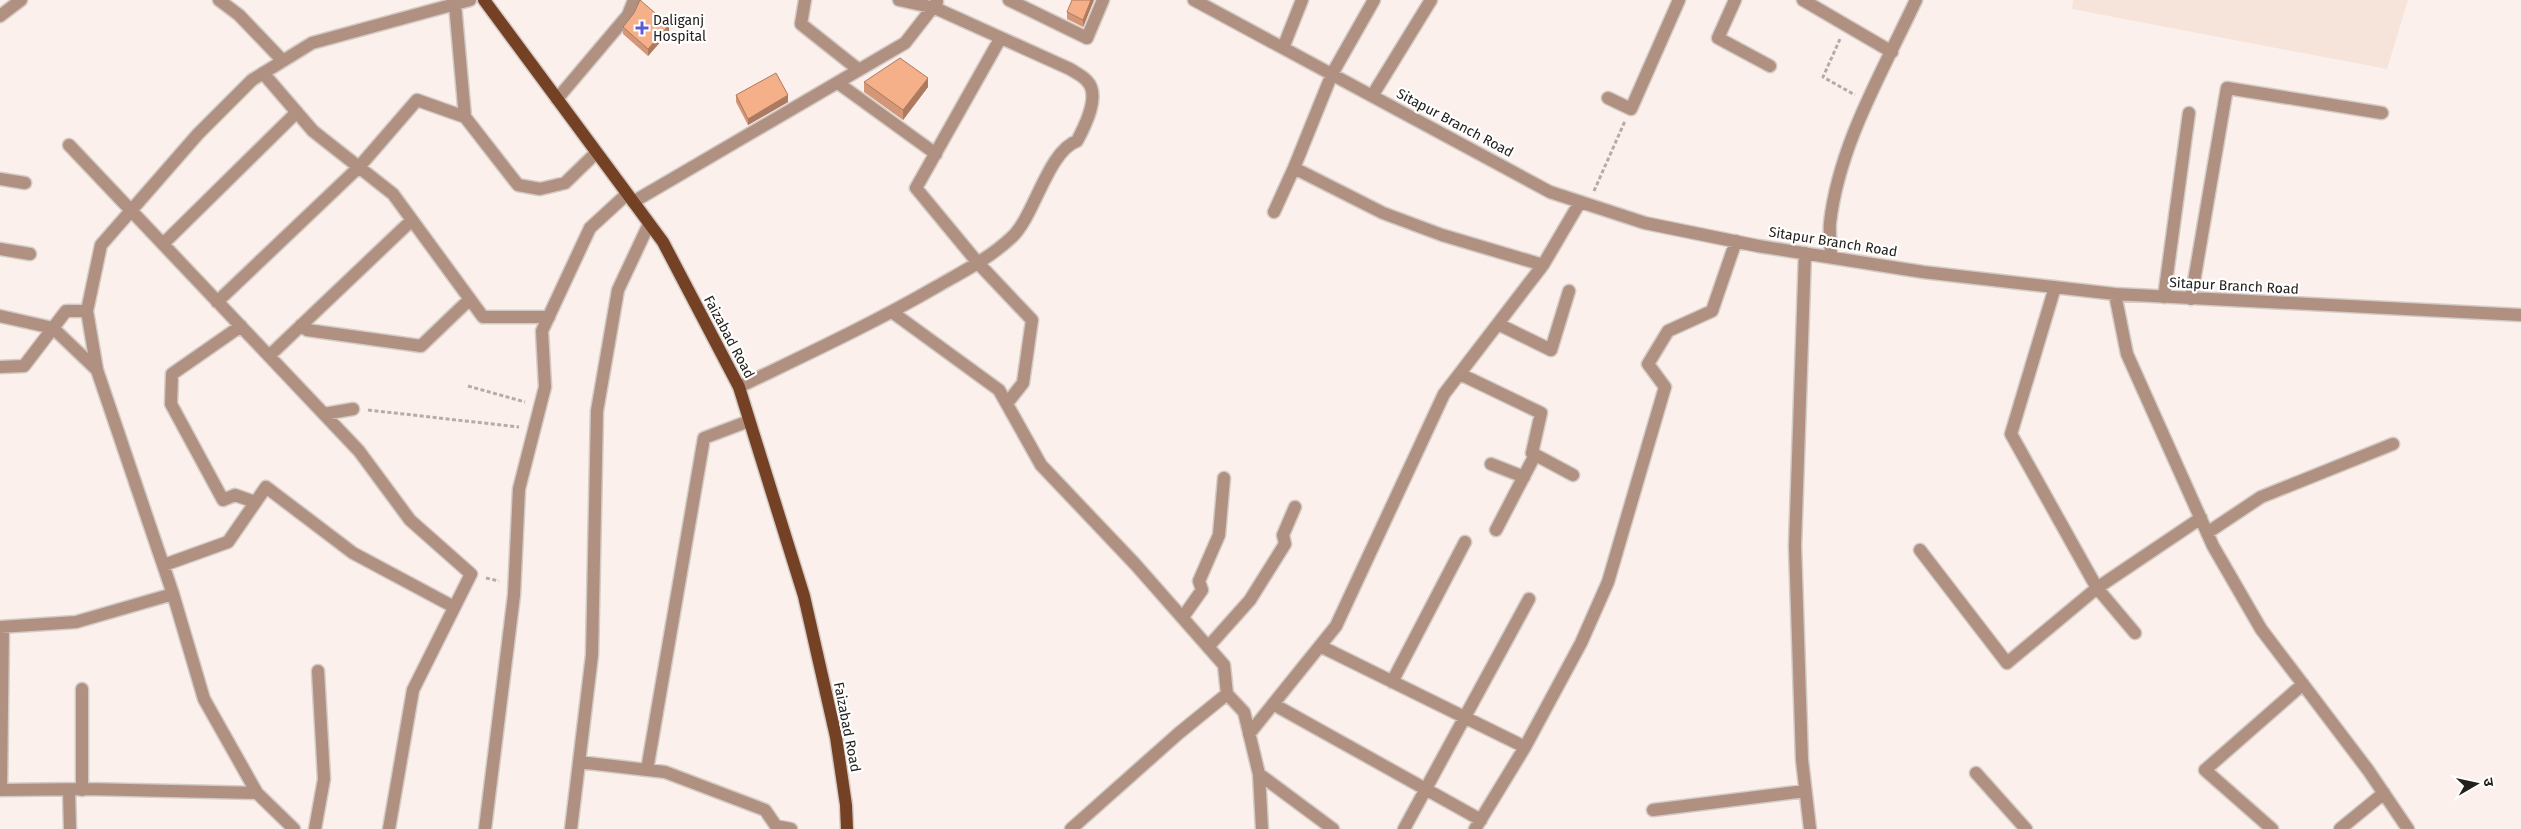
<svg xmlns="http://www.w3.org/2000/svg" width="2521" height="829" font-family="'Fira Sans','Noto Sans Devanagari',sans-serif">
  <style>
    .built { fill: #f6e3da }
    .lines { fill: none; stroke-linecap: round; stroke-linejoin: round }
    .minor-casing { stroke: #d4cbc6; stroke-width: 15 }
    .major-casing { stroke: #d4cbc6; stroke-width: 15 }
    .path { stroke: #b4aca8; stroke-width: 3; stroke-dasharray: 4 2.5; stroke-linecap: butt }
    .minor { stroke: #b09181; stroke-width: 12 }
    .major { stroke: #744124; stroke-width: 12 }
    .wall { fill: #d39676 }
    .shaded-wall { fill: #ac7a60 }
    .building { fill: #f5af89; stroke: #ac7a60 }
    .poi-dot { fill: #5e5cd5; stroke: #fff; stroke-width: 2 }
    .labels { text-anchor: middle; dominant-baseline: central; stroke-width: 4.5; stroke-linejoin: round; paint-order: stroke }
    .poi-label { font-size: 14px; fill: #23201e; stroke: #fff; text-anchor: start }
    .street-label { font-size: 14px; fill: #23201e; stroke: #fff }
  </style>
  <rect width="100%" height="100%" fill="#fbf0eb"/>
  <path class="built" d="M2073,0h335l-21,69 -315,-60z"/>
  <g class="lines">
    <defs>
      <path id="minor" d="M219,0l20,15 44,46
        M805,0l-4,24 58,46
        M1009,0l78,38 16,-38
        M1194,0l356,192 95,31 113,23 165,26 192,22 406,21
        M1374,0l-42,74 -38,94 89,45 59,22 101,30
        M1735,0l-17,38 52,28
        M1803,0l89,52
        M455,4l10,113 53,68 22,4 25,-6 31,-30
        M0,16l21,-16
        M1000,39l-84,149 62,75 54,57 -9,63 -15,19
        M1283,48l19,-48
        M263,73l50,58 80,63 90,123h66
        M838,83l98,71
        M1372,96l59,-96
        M1608,98l23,11 48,-109
        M557,99l71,-84 6,-15
        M69,145l290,306 51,69 61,54 -58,116 -24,139
        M0,179l25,4
        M633,202l272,-159 32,-41
        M1274,212l20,-44
        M163,244l134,-132
        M0,249l30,5
        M1805,253l-10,293 7,214 8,69
        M1831,257c0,-11 -2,-23 -1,-34 9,-79 53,-152 86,-223
        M2055,287l-44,147 86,154 38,45
        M2115,294l12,60 86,192 48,83 107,141 40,59
        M2164,297l25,-184
        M2191,299l36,-211 155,25
        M217,302l142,-135 58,-67 48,17
        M892,312l107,78 42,75 94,99 89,101 3,29 17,18 15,62 3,55
        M0,316l53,12 44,42
        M1498,324l53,26 18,-59
        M301,325l6,5 114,16 49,-47
        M241,326l-69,48 -1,30 52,96 12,-5 20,7
        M269,356l143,-136
        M0,367l24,-1 42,-55h21
        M1460,374l81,39 -9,40 41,22
        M739,387c66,-32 133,-63 197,-100 26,-15 54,-29 76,-50 22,-20 36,-86 65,-96 8,-15 24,-46 10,-60 -4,-5 -11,-8 -17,-12l-135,-61 -36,-8
        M324,414l29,-5
        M1491,464l33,13
        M1496,530l39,-75
        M2207,533l54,-36 132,-53
        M1920,550l87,113 90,-75 104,-70
        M164,565l64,-23 38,-55 87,66 101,54
        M1183,617l19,-27 -3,-9 20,-46 5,-57
        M0,627l76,-5 97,-28
        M1320,646l205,101
        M1208,647l42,-47 35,-56 -2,-9 12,-28
        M1392,682l73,-140
        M1273,704l208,116
        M1249,734l87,-108 108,-232 99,-129 37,-63
        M579,762l86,10 100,38 11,16 15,3
        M647,770l57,-332 45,-17
        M1976,773l50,56
        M1259,774l74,55
        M0,790l87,-1 170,4
        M1,790l2,-163
        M82,790v-101
        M69,791l1,38
        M1653,810l152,-19
        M294,829l-37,-36 -53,-94 -31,-105 -76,-224 -10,-59 14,-66 97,-111 54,-54 60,-37 158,-43
        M315,829l9,-50 -6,-108
        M485,829l29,-234 5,-106 26,-102 -3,-56 48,-103 37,-34
        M571,829l21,-174 5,-244 21,-121 31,-66
        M1071,829l108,-96 48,-39
        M1404,829l125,-230
        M1475,829l50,-82 56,-104 27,-61 57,-195 -17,-23 20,-33 44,-20 24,-70
        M2272,829l-67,-59 98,-86
        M2340,829l44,-36"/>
      <path id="major" d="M484,0l179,242 76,145 65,209 32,141 10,68 1,24"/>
    </defs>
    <use href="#minor" class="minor-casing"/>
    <use href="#major" class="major-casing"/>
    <path class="path" d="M1840,39l-17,38 32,18
      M1594,191l31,-70
      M468,386l57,16
      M368,410l151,17
      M486,578l13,3"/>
    <use href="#minor" class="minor"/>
    <use href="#major" class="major"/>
  </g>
  <path class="wall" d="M1094,0l-11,27 -16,-8v-7z
    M623,27l46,5 -21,24 -25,-22z
    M864,82l64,5 -25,33 -39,-28z
    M736,95l52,7 -40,23 -12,-23z"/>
  <path class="shaded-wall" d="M1091,0h3l-11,27v-7z
    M669,25v7l-21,24v-7z
    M928,78v9l-25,33v-10z
    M788,95v7l-40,23v-6z"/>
  <path class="building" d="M640,0l29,25 -21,24 -25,-22 11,-14z
    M1072,0h19l-8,20 -16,-8z
    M900,58l28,20 -25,32 -39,-28z
    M776,73l12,22 -40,24 -12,-24z"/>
  <path class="poi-dot" d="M639.5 20.5h5v5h5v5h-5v5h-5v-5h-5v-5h5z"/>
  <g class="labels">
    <g class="poi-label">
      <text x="653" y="20">Daliganj<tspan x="653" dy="16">Hospital</tspan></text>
    </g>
    <g class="street-label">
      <text transform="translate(1455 123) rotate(28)">Sitapur Branch Road</text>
      <text transform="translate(1833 242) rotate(9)">Sitapur Branch Road</text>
      <text transform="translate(2234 286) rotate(3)">Sitapur Branch Road</text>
      <text transform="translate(729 337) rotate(62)">Faizabad Road</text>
      <text transform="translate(847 727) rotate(79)">Faizabad Road</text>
    </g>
  </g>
  <g transform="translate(2476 784) rotate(81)" stroke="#ffffff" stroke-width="4" paint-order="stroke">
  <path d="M0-4L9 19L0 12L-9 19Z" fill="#23201e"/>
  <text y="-8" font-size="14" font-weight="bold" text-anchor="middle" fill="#23201e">उ</text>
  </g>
</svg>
